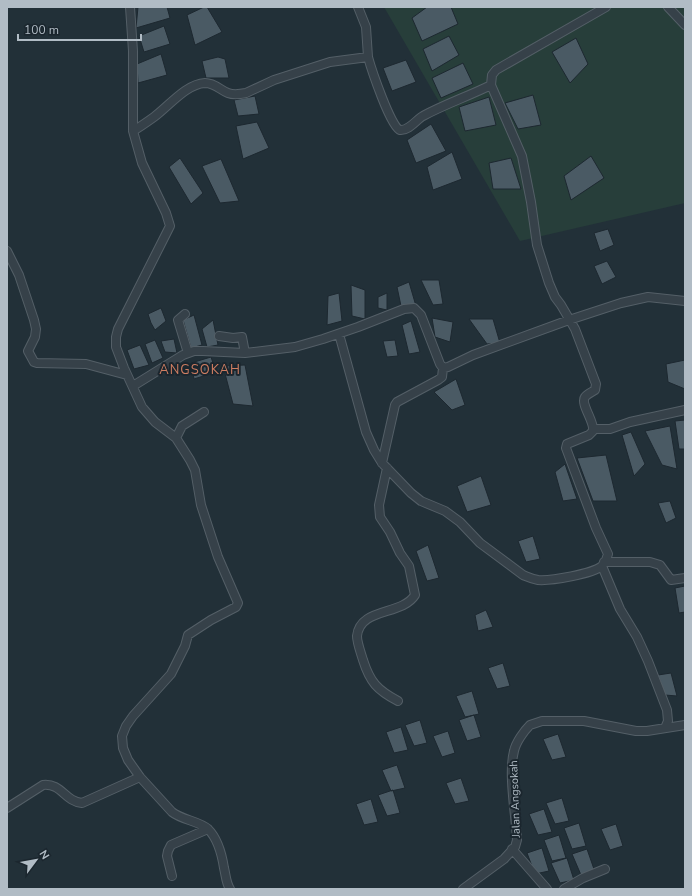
<svg xmlns="http://www.w3.org/2000/svg" width="692" height="896" font-family="'Nunito Sans',sans-serif">
  <style>
    .green { fill: #273e3a }
    .building { fill: #4a5a64; stroke: #1d2830 }
    .lines { fill: none; stroke-linecap: round; stroke-linejoin: round }
    .street-casing { stroke: #545f67; stroke-width: 10 }
    .street { stroke: #364149; stroke-width: 8 }
    .labels { text-anchor: middle; dominant-baseline: central; stroke-width: 4; stroke-linejoin: round; paint-order: stroke }
    .street-label { font-size: 11px; fill: #b1bcc5; stroke: #1b262e }
    .quarter-label { font-size: 13px; letter-spacing: 1px; fill: #cf7e62; stroke: #1b262e }
  </style>
  <rect width="100%" height="100%" fill="#223038"/>
  <path class="green" d="M384,7h301v196l-165,38z"/>
  <path class="building" d="M138,7h29l3,11 -34,10z
    M204,7h3l15,25 -27,13 -8,-30z
    M427,7h24l7,17 -36,17 -10,-23z
    M164,26l6,18 -26,8 -5,-16z
    M449,36l10,19 -27,16 -9,-22z
    M576,38l12,26 -18,19 -18,-31z
    M161,54l6,21 -29,8 -1,-19z
    M218,57l7,2 4,19h-23l-4,-17z
    M406,60l10,22 -24,9 -9,-23z
    M463,63l10,21 -32,14 -9,-20z
    M533,95l8,30 -23,4 -13,-26z
    M255,96l4,18 -21,2 -4,-16z
    M489,97l7,28 -31,6 -6,-24z
    M257,122l12,26 -26,11 -7,-33z
    M431,124l15,27 -30,12 -9,-23z
    M452,152l10,27 -29,11 -6,-23z
    M591,156l13,22 -33,22 -7,-24z
    M180,158l23,35 -12,11 -22,-37z
    M511,158l10,31h-28l-4,-26z
    M221,159l18,42 -19,2 -18,-37z
    M608,229l6,16 -14,6 -6,-18z
    M607,261l9,16 -14,7 -8,-18z
    M421,280h18l4,24 -10,1z
    M409,282l7,24h-15l-4,-19z
    M351,285l14,5v29l-13,-3z
    M339,293l3,28 -15,4 1,-29z
    M387,293v17l-9,-2v-11z
    M161,308l5,13 -11,9 -4,-7 -3,-9z
    M194,315l8,30 -11,3 -8,-28z
    M432,318l21,4 -3,20 -15,-5z
    M469,319h24l7,24 -13,1z
    M213,320l5,25 -11,2 -5,-18z
    M411,321l9,31 -11,2 -7,-29z
    M174,339l3,14 -12,-1 -4,-11z
    M155,340l8,18 -11,5 -7,-19z
    M395,340l3,16 -11,1 -4,-16z
    M140,345l9,20 -15,4 -7,-19z
    M211,357l5,15 -22,7 -3,-16z
    M685,360v29l-17,-7 -2,-18z
    M245,365l8,41 -20,-2 -10,-38z
    M456,379l9,26 -13,5 -18,-18z
    M685,420v29h-6l-4,-28z
    M670,426l7,43 -15,-4 -17,-34z
    M631,432l14,32 -11,12 -12,-41z
    M606,455l11,46h-24l-16,-43z
    M565,464l12,35 -14,2 -8,-29z
    M481,476l10,29 -24,7 -10,-26z
    M670,501l6,17 -10,5 -8,-20z
    M533,536l7,23 -14,3 -8,-21z
    M428,545l11,33 -12,3 -11,-30z
    M685,586v26l-6,1 -4,-25z
    M486,610l7,17 -15,4 -3,-16z
    M503,663l7,23 -13,3 -9,-21z
    M671,673l6,23 -12,-1 -7,-20z
    M472,691l7,23 -14,3 -9,-21z
    M474,715l7,22 -14,4 -8,-21z
    M420,720l7,23 -13,3 -9,-21z
    M401,727l7,23 -14,3 -8,-21z
    M448,731l7,22 -13,4 -9,-21z
    M558,734l8,23 -14,3 -9,-21z
    M397,765l8,23 -14,3 -9,-21z
    M461,778l8,23 -14,3 -9,-21z
    M393,790l7,23 -13,3 -9,-21z
    M562,798l7,23 -14,3 -9,-21z
    M371,799l7,23 -14,3 -8,-21z
    M544,809l8,23 -14,3 -9,-21z
    M579,823l7,23 -14,3 -8,-21z
    M616,824l7,22 -13,4 -9,-21z
    M559,835l7,23 -14,3 -8,-21z
    M542,848l7,23 -14,3 -8,-21z
    M587,849l8,23 -14,3 -9,-21z
    M567,858l7,22 -14,3 -9,-20z"/>
  <g class="lines">
    <defs>
      <path id="street" d="M130,7l3,44v80l9,32 24,50 4,13 -3,6 -49,97 -2,8v10l8,21 18,39 13,15 21,16 14,22 5,10 6,35 17,52 20,46 -2,4 -25,13 -23,15 -3,11 -14,28 -38,42 -7,10 -4,10 1,12 5,12 12,17 32,35c10,8 27,9 36,17 10,10 14,26 16,39 2,8 2,15 6,21
        M358,7l8,20 2,30
        M668,7l17,18
        M491,85l31,71 9,46 6,43 12,38 6,14 6,8 14,24 21,55 -1,6c-3,2 -8,4 -10,7 -5,7 10,25 8,34l-4,4 -22,9 -1,4 30,80 12,26 -2,6 -4,6
        M133,131c7,-4 14,-9 21,-14 15,-11 32,-33 51,-34 10,0 15,7 23,10 5,2 13,1 18,0l28,-13 56,-18 38,-5c3,11 23,71 32,73 9,1 17,-11 23,-14 22,-12 46,-20 68,-31l1,-10 4,-5 110,-63
        M7,251l12,24 15,45 2,9 -1,8 -7,14 6,11 3,1 49,1 41,11
        M185,314l-7,6 10,33
        M339,334l27,98 8,18 8,13 29,30 10,8 24,10 15,11 20,21 43,32c5,2 9,4 15,5 13,1 54,-6 64,-14l18,43 17,28 11,24 19,49 1,11 -3,7
        M219,336l14,2 9,-1 3,16
        M133,386l50,-31 11,-4h9l42,2 50,-6 28,-8 35,-12 46,-18 10,-1 7,7 19,49 3,4 5,-1 25,-12 96,-35 52,-17 27,-6 37,4
        M594,429h16l20,-7 55,-12
        M176,438l6,-12 22,-14
        M382,463l13,-58 2,-3 41,-22 4,-3 1,-9
        M387,468l-8,37 1,12 10,15 10,21 9,13 6,29c-13,21 -55,12 -58,41 0,7 4,17 6,24 7,22 14,30 35,41
        M604,562h46l10,3 11,15 14,-2
        M7,808l36,-23c19,-2 21,16 39,18l58,-26
        M512,849l35,40
        M172,876l-5,-20 1,-5 3,-6 37,-16
        M463,889l41,-30 11,-12 2,-7c-1,-25 -9,-66 -3,-89 2,-9 10,-20 16,-26l12,-4h42l52,10h11l38,-6
        M564,889l19,-11 22,-9"/>
    </defs>
    <use href="#street" class="street-casing"/>
    <use href="#street" class="street"/>
  </g>
  <g class="labels">
    <g class="street-label">
      <text transform="translate(515 799) rotate(-92)">Jalan Angsokah</text>
    </g>
    <g class="quarter-label">
      <text x="200" y="370">ANGSOKAH</text>
    </g>
  </g>
  <rect width="692" height="896" fill="none" stroke="#b1bcc5" stroke-width="16"/>
  <g transform="translate(36 860) rotate(58)" stroke="#1b262e" stroke-width="3" paint-order="stroke">
  <path d="M0-3L7 15L0 10L-7 15Z" fill="#b1bcc5"/>
  <text y="-6" font-size="11" font-weight="bold" text-anchor="middle" fill="#b1bcc5">N</text>
  </g>
  <path d="M18 34v6h123v-6" fill="none" stroke="#b1bcc5" stroke-width="2"/>
  <text x="24" y="34" font-size="12" fill="#b1bcc5" stroke="#1b262e" stroke-width="3" paint-order="stroke">100 m</text>
</svg>
